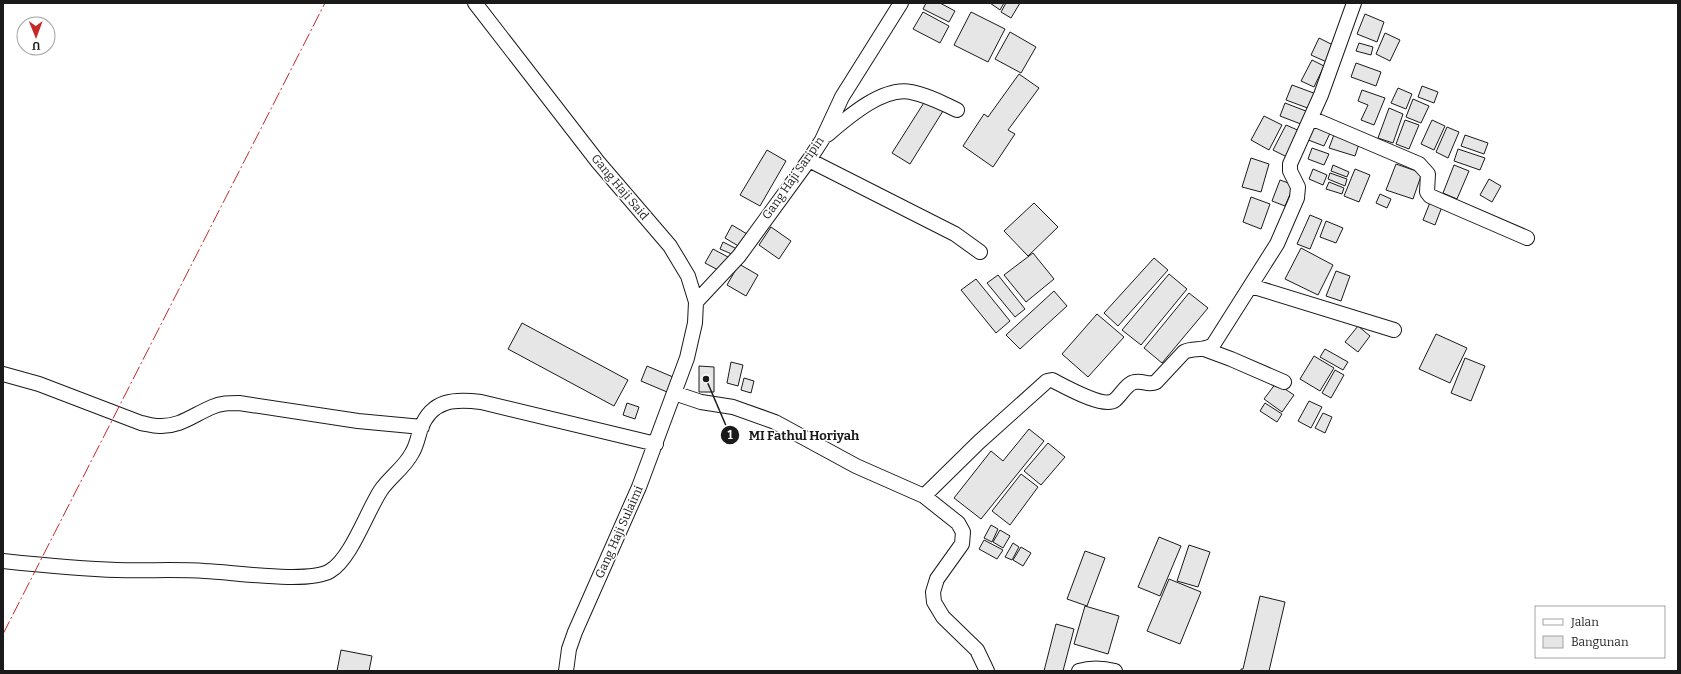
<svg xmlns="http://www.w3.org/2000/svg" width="1681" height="674" font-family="Bitter,serif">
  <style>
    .building { fill: #e6e6e6; stroke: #1a1a1a }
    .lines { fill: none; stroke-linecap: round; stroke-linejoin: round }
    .minor-casing { stroke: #1a1a1a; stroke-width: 16 }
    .minor { stroke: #fff; stroke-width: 14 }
    .power { stroke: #c62828; stroke-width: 1; stroke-dasharray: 14 3 2 3; stroke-linecap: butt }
    .labels { text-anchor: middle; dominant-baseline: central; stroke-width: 3; stroke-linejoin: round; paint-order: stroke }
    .street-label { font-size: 12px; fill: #1a1a1a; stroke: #fff }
    .leader { fill: none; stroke: #1a1a1a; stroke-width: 1.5 }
    .callout-dot { fill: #1a1a1a; stroke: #fff; stroke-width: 1.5 }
    .mark-label { font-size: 12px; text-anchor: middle; font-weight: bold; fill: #fff }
    .callout-label { font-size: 13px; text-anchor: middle; font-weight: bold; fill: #1a1a1a; stroke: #fff; stroke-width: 3; stroke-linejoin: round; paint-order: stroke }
  </style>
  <rect width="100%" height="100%" fill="#fff"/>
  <path class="building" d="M926,3h14l15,8 -6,11 -26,-13z
    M990,3h14l-4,7z
    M1006,3h14l-9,15 -10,-6z
    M923,12l26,14 -9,17 -27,-14z
    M971,12l34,17 -17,33 -34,-17z
    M1365,14l19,8 -7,20 -20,-8z
    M1010,32l26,15 -15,26 -26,-14z
    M1385,33l15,7 -10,21 -14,-7z
    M1319,38l18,9 -8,16 -18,-8z
    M1359,43l14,4 -2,8 -15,-4z
    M1312,60l12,6 -10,21 -13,-6z
    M1356,63l25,9 -5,14 -25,-9z
    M1019,74l20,14 -31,42 7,4 -22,33 -30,-21 21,-32 4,3z
    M1292,85l27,10 -6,15 -27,-10z
    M1422,86l16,6 -4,11 -16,-6z
    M1398,88l14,6 -6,15 -15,-6z
    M1362,90l23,8 -11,27 -13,-5 7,-15 -10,-4z
    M1413,99l16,7 -8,17 -15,-6z
    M925,101l18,10 -33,53 -18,-11z
    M1285,103l26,10 -5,13 -26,-10z
    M1389,108l14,6 -10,29 -15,-5z
    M1264,116l18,9 -13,25 -18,-10z
    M1405,120l14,5 -10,24 -13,-5z
    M1432,120l13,6 -11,24 -13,-6z
    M1310,122l21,9 -7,15 -21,-8z
    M1286,125l16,7 -13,26 -16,-8z
    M1447,127l12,5 -11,26 -12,-6z
    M1335,132l25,9 -5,15 -26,-8z
    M1465,135l23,8 -4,11 -23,-8z
    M1312,148l17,6 -5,11 -16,-6z
    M1458,149l27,9 -5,12 -26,-9z
    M767,150l19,11 -26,45 -20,-11z
    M1251,158l18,6 -8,28 -19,-5z
    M1396,164l26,9 -9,26 -27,-9z
    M1333,165l16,7 -2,5 -16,-6z
    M1454,165l15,6 -12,28 -14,-6z
    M1313,169l14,6 -4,10 -14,-6z
    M1355,169l15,6 -11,27 -15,-6z
    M1330,173l17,6 -2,7 -17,-7z
    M1489,179l12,7 -9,16 -12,-7z
    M1280,180l14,5 -9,21 -13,-5z
    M1329,182l15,6 -2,6 -16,-5z
    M1380,194l11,5 -4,9 -11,-5z
    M1251,197l19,7 -9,25 -18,-7z
    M1431,200l12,4 -8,21 -12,-5z
    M1034,203l24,24 -30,29 -24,-25z
    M1310,215l12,5 -12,29 -13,-5z
    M1326,221l17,7 -7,15 -16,-6z
    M732,225l15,9 -7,13 -15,-9z
    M771,227l20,14 -12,18 -20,-14z
    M723,242l14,7 -3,6 -14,-6z
    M1301,248l32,17 -15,30 -33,-16z
    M713,249l15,8 -8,14 -15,-8z
    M1033,253l21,26 -28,23 -22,-27z
    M1154,258l14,12 -50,56 -14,-13z
    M739,264l19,11 -12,21 -19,-11z
    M1336,271l14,5 -9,25 -15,-5z
    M1169,274l18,15 -46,56 -19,-15z
    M998,275l27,34 -10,8 -28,-34z
    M976,279l34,42 -14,12 -35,-43z
    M1054,291l13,15 -47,43 -14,-14z
    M1189,293l19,15 -46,55 -18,-15z
    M1097,314l27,23 -36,40 -26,-23z
    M522,323l106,57 -14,26 -106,-57z
    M1358,326l12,10 -12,16 -13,-10z
    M1436,334l31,14 -17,35 -31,-14z
    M1325,349l23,13 -5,8 -23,-13z
    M1314,356l20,12 -14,23 -20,-12z
    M1465,358l20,8 -14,35 -20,-8z
    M731,362l12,3 -5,21 -11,-3z
    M647,366l26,11 -6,15 -26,-11z
    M699,366l15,1v25h-15z
    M1335,370l9,5 -13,23 -9,-5z
    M744,378l10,3 -3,12 -10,-3z
    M1276,383l18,12 -12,17 -18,-13z
    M1309,401l13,6 -11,21 -13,-7z
    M627,403l12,4 -4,12 -12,-4z
    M1265,403l17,11 -5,8 -17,-11z
    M1323,413l9,4 -7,16 -10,-5z
    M1029,429l15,12 -63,78 -27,-21 37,-47 12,10z
    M1048,443l17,14 -24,28 -17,-14z
    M1021,474l17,13 -28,38 -18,-14z
    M991,525l7,4 -6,13 -8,-4z
    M1000,530l10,6 -7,12 -10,-6z
    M1159,537l22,9 -21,50 -22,-9z
    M984,540l19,10 -6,9 -18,-10z
    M1013,543l6,4 -7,13 -7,-3z
    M1189,545l21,7 -12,35 -21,-6z
    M1021,547l10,6 -8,13 -10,-6z
    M1085,551l20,7 -18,48 -20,-7z
    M1169,579l32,13 -21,52 -33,-13z
    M1260,596l25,6 -16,69h-28v-2h2z
    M1085,606l34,10 -11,38 -34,-10z
    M1056,624l18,5 -11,42h-19z
    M341,650l31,6 -3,15h-32z"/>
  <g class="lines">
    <defs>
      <path id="minor" d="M475,3l123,159 72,84 18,30 8,26 -1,21 -8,35 -48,129 -64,145 -6,17 -3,22
        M1311,118l108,46 9,10 -1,18 3,4 97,42
        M827,135c20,-17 56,-49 84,-43 17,3 31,11 46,18
        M809,160l146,74 25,18
        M1251,286l143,44
        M696,302l43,-46 70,-96 13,-20 20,-43 59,-94
        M1204,349l27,10 53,23
        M3,374l36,10 102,39c6,1 12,3 18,3 21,1 34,-11 53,-19 9,-4 17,-4 27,-4l119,18 64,6
        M674,393l27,9 32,5 42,15 81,44 68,30 34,27 5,9 -1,12 -25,35 -4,13 1,10 9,15 34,33 10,21
        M924,496l55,-54 68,-61 5,-1c12,6 52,29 63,20 6,-5 12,-17 20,-18 8,-2 13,4 21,0l28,-30c10,-5 18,0 29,-7l64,-101 20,-46 1,-11 -8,-16v-7l31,-69 33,-92
        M3,561c38,4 76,8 114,9 29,1 59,-1 88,1 28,1 103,13 125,0 21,-12 37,-60 51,-81 9,-13 24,-23 31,-37 5,-8 6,-17 9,-25 11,-29 34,-29 60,-26l175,42
        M1079,671c13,-4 24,-3 36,0"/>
    </defs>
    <use href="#minor" class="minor-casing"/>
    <use href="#minor" class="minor"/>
    <path class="power" d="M3,634l322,-631"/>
  </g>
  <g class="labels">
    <g class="street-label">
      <text transform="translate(793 178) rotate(-55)">Gang Haji Saripin</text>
      <text transform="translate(620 187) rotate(50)">Gang Haji Said</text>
      <text transform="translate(619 532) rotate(-66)">Gang Haji Sulaimi</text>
    </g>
  </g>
  <path class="leader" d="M706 379L730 435"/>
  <g class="callout-dot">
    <circle cx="706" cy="379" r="4"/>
    <circle cx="730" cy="435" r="10"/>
  </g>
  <g class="mark-label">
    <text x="730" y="439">1</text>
  </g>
  <g class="callout-label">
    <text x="804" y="440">MI Fathul Horiyah</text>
  </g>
  <rect width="1681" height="674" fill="none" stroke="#1a1a1a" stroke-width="8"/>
  <rect x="1535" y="606" width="130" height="52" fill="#ffffff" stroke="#a3a3a3"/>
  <rect x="1543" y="619" width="20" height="6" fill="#ffffff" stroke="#a3a3a3"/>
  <text x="1571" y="626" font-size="12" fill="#1a1a1a">Jalan</text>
  <rect x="1543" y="636" width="20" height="12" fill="#e6e6e6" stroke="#a3a3a3"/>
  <text x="1571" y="646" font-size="12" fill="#1a1a1a">Bangunan</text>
  <g transform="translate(36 36) rotate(179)"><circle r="19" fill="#ffffff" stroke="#a3a3a3"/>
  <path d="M0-3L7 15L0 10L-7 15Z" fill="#c62828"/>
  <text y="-6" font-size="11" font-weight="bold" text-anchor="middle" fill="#1a1a1a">U</text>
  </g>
</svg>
